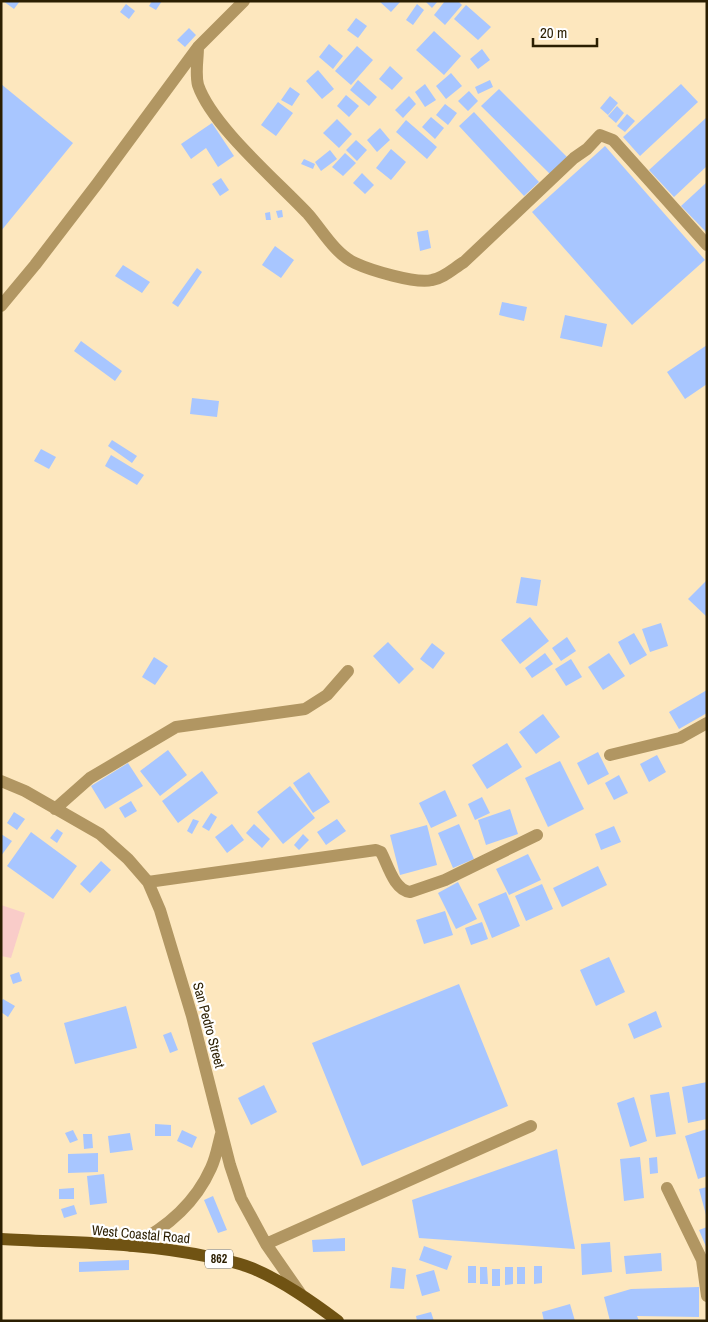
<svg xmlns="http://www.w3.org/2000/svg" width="708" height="1322" font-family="'Archivo Narrow',sans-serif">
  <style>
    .pitch { fill: #f9ccc9 }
    .building { fill: #a8c6ff }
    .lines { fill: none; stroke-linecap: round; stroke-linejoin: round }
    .minor { stroke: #b19662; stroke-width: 12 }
    .major { stroke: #705313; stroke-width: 12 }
    .labels { text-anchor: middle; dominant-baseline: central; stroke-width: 4.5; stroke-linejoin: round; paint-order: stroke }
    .shield { fill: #fff; stroke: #6b624d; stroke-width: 1 }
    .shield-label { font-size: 12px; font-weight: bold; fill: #2b1e01 }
    .street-label { font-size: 14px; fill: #2b1e01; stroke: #fff }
  </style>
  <rect width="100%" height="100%" fill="#fde7be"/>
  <path class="pitch" d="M1,905l24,8 -14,45 -10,-2z"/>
  <path class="building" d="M3,1h17l-6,8z
    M152,1h10l-6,9 -7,-4z
    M379,1h22l-10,11z
    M425,1h13l-6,7z
    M445,1h13l4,4 -17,20 -11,-10z
    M126,4l9,7 -6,8 -9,-7z
    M417,4l7,6 -11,15 -7,-5z
    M466,5l25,22 -13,13 -24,-21z
    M356,18l11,8 -9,12 -11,-8z
    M189,28l7,7 -11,12 -8,-7z
    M434,31l27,25 -17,19 -28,-25z
    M329,44l14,12 -10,13 -14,-12z
    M357,46l16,14 -22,25 -16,-14z
    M482,49l8,11 -12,9 -8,-10z
    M390,66l13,12 -11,12 -13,-11z
    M318,70l16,19 -12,10 -16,-18z
    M451,73l11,13 -16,13 -10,-13z
    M358,80l19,17 -8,9 -19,-16z
    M490,80l3,7 -15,7 -3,-7z
    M1,84l72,59 -72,88z
    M425,84l11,16 -11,7 -10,-15z
    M681,84l17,18 -58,54 -17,-19z
    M290,87l10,7 -8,12 -11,-6z
    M499,89l68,68 -17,17 -69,-68z
    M469,91l9,10 -10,10 -10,-10z
    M346,95l13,11 -10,11 -12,-11z
    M409,96l7,8 -13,14 -8,-8z
    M610,96l8,7 -10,12 -8,-7z
    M278,102l15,11 -17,23 -15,-11z
    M445,104l12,9 -9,12 -12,-10z
    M617,106l7,7 -8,10 -8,-7z
    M474,112l65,70 -15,14 -65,-70z
    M627,114l8,7 -10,11 -8,-6z
    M431,117l13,11 -9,11 -13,-12z
    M707,117v49l-33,31 -25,-27z
    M337,119l15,15 -13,14 -16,-15z
    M406,120l31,27 -10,12 -31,-27z
    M212,123l22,33 -16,11 -12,-19 -15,11 -10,-15z
    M380,128l10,12 -13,12 -10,-12z
    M356,140l11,10 -10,11 -11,-11z
    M605,146l100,114 -73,65 -100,-113z
    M391,149l15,13 -15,18 -15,-12z
    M330,150l7,9 -16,12 -6,-9z
    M345,153l11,10 -13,13 -11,-9z
    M304,159l11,5 -2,5 -12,-5z
    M362,173l12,12 -9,9 -12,-11z
    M221,178l8,12 -9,6 -8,-12z
    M707,182v51l-26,-27z
    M282,210l1,7 -5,1 -2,-7z
    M270,212l1,8h-5l-1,-7z
    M428,230l3,18 -11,3 -3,-19z
    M275,246l19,14 -13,18 -19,-13z
    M123,265l27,17 -8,11 -27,-17z
    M197,268l5,4 -24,35 -6,-4z
    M502,302l25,5 -3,14 -25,-6z
    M565,315l42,9 -5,23 -42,-9z
    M81,341l41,30 -7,10 -41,-30z
    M707,345v39l-22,15 -18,-27z
    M192,398l27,3 -2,16 -27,-3z
    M112,440l25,16 -5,7 -24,-17z
    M41,449l15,8 -7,12 -15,-8z
    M111,455l33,20 -7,10 -32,-19z
    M521,577l20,3 -4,26 -21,-3z
    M707,580v37l-19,-18z
    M530,617l19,24 -29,23 -19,-24z
    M661,623l7,23 -18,6 -8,-23z
    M634,633l13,22 -17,10 -12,-23z
    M567,637l9,14 -15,10 -9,-13z
    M388,642l26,27 -15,15 -26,-28z
    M432,643l13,10 -12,16 -13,-10z
    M545,653l8,11 -21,14 -7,-10z
    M609,653l16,23 -22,14 -15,-23z
    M154,657l14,9 -13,19 -13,-8z
    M571,659l11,18 -16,9 -11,-17z
    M707,690v23l-28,16 -10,-17z
    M543,714l17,23 -24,17 -17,-22z
    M507,743l15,24 -35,22 -15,-24z
    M168,750l19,25 -27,21 -20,-25z
    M598,752l11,22 -21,11 -11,-22z
    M657,755l9,17 -17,10 -9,-18z
    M560,761l24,48 -36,18 -23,-49z
    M128,763l15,23 -38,23 -14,-23z
    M202,771l16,22 -40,30 -16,-22z
    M309,772l21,30 -17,11 -20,-30z
    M619,775l9,18 -14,7 -9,-17z
    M290,786l25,32 -32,26 -26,-32z
    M445,790l12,26 -26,12 -12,-25z
    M482,797l8,16 -15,7 -7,-16z
    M131,801l6,10 -12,7 -6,-10z
    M510,809l8,25 -32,11 -8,-25z
    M14,812l11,7 -8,11 -10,-7z
    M211,813l6,4 -8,14 -7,-4z
    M193,819l6,2 -7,13 -5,-3z
    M337,819l9,12 -20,14 -9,-13z
    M232,824l12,16 -17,13 -12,-16z
    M254,824l16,15 -8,9 -16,-15z
    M459,824l15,35 -21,9 -15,-35z
    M427,825l10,40 -37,10 -10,-40z
    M614,826l7,16 -20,8 -6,-16z
    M57,829l6,4 -6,10 -7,-5z
    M31,832l46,34 -24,33 -46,-33z
    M1,834l11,7 -11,15z
    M303,834l6,6 -10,10 -5,-5z
    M528,854l13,26 -32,15 -13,-26z
    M101,861l10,9 -21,23 -10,-9z
    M598,866l9,19 -45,22 -9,-19z
    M458,882l19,37 -21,10 -18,-36z
    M542,884l11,25 -27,12 -11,-25z
    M506,892l14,34 -28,12 -14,-34z
    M445,911l8,24 -29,9 -8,-24z
    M482,922l6,17 -17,6 -6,-17z
    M609,957l16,35 -29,14 -16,-36z
    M19,972l3,9 -9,3 -3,-9z
    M459,984l49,122 -146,60 -50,-123z
    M3,999l12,7 -7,11 -7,-5v-11z
    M126,1006l11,42 -62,16 -11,-41z
    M656,1011l6,16 -28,12 -6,-15z
    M171,1032l7,18 -8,3 -7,-18z
    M707,1082v37l-19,4 -6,-36z
    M264,1085l13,27 -26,13 -13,-27z
    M669,1092l7,42 -20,3 -6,-42z
    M634,1097l13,44 -17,6 -13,-44z
    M155,1124l16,1v11h-16z
    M707,1129v47l-9,3 -13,-43z
    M73,1130l5,10 -8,3 -5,-10z
    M182,1130l15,7 -5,11 -15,-7z
    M130,1133l3,17 -23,3 -2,-17z
    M83,1134h9l1,14 -9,1z
    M557,1149l18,100 -156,-11 -7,-38z
    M98,1153v19l-30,1v-19z
    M640,1157l4,41 -20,3 -4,-42z
    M657,1157l1,16 -8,1 -1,-16z
    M104,1174l3,29 -17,2 -3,-29z
    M707,1187v27l-1,1 -7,-26z
    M74,1188v11h-15v-10z
    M213,1196l14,34 -9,3 -14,-33z
    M74,1205l3,9 -13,4 -3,-9z
    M707,1227v22l-8,-19z
    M345,1238v13l-32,1 -1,-12z
    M610,1242l2,30 -30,3 -1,-31z
    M424,1246l28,10 -5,14 -28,-10z
    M661,1253l1,18 -36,3 -2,-18z
    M129,1260v10l-50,2v-10z
    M468,1266h8v17h-8z
    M534,1266h8v17l-8,1z
    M392,1267l14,2 -2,20 -14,-1z
    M480,1267h7l1,17h-8z
    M505,1267h8v17l-8,1z
    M517,1267h8v17h-8z
    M492,1269h8v17h-8z
    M434,1270l6,21 -18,5 -6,-21z
    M699,1287v30l-62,-1 2,5h-29l-6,-24 27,-8z
    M570,1304l5,17h-31l-2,-9z
    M431,1312l3,9h-17l-1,-5z"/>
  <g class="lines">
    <path class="minor" d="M198,47c0,12 -3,26 0,38 14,41 79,96 110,129 14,16 27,40 47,49 15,7 60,21 77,17 12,-2 22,-12 32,-18l110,-104 13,-9 13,-14 13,5 94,105
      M1,306l34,-41 62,-81 101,-137 46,-46
      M610,755l70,-17 27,-15
      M1,781l24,10 75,43 28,25 20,23 12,28 32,106 38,149 11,33 25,46 34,49
      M55,809l35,-31 86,-51 129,-18 22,-14 21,-24
      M148,882l228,-32 5,2c7,13 13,38 29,40l35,-12 92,-45
      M667,1188l35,72 5,36
      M266,1244l265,-118
      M131,1246c34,-17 64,-42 80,-78 5,-10 7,-23 10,-34"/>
    <path class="major" d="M1,1239c69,4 141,3 209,18 14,3 30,6 44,12 30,13 57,32 84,52"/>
  </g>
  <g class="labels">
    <rect class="shield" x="205" y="1249.5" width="28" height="19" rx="4"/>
    <g class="shield-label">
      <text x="219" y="1259">862</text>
    </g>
    <g class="street-label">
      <text transform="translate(209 1025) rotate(75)">San Pedro Street</text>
      <text transform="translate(141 1234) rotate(5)">West Coastal Road</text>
    </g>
  </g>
  <rect width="708" height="1322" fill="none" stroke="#2b1e01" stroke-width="5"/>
  <path d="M533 38v8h64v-8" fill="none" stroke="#2b1e01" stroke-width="2.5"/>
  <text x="540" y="38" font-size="15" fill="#2b1e01" stroke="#ffffff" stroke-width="4" paint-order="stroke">20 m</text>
</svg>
